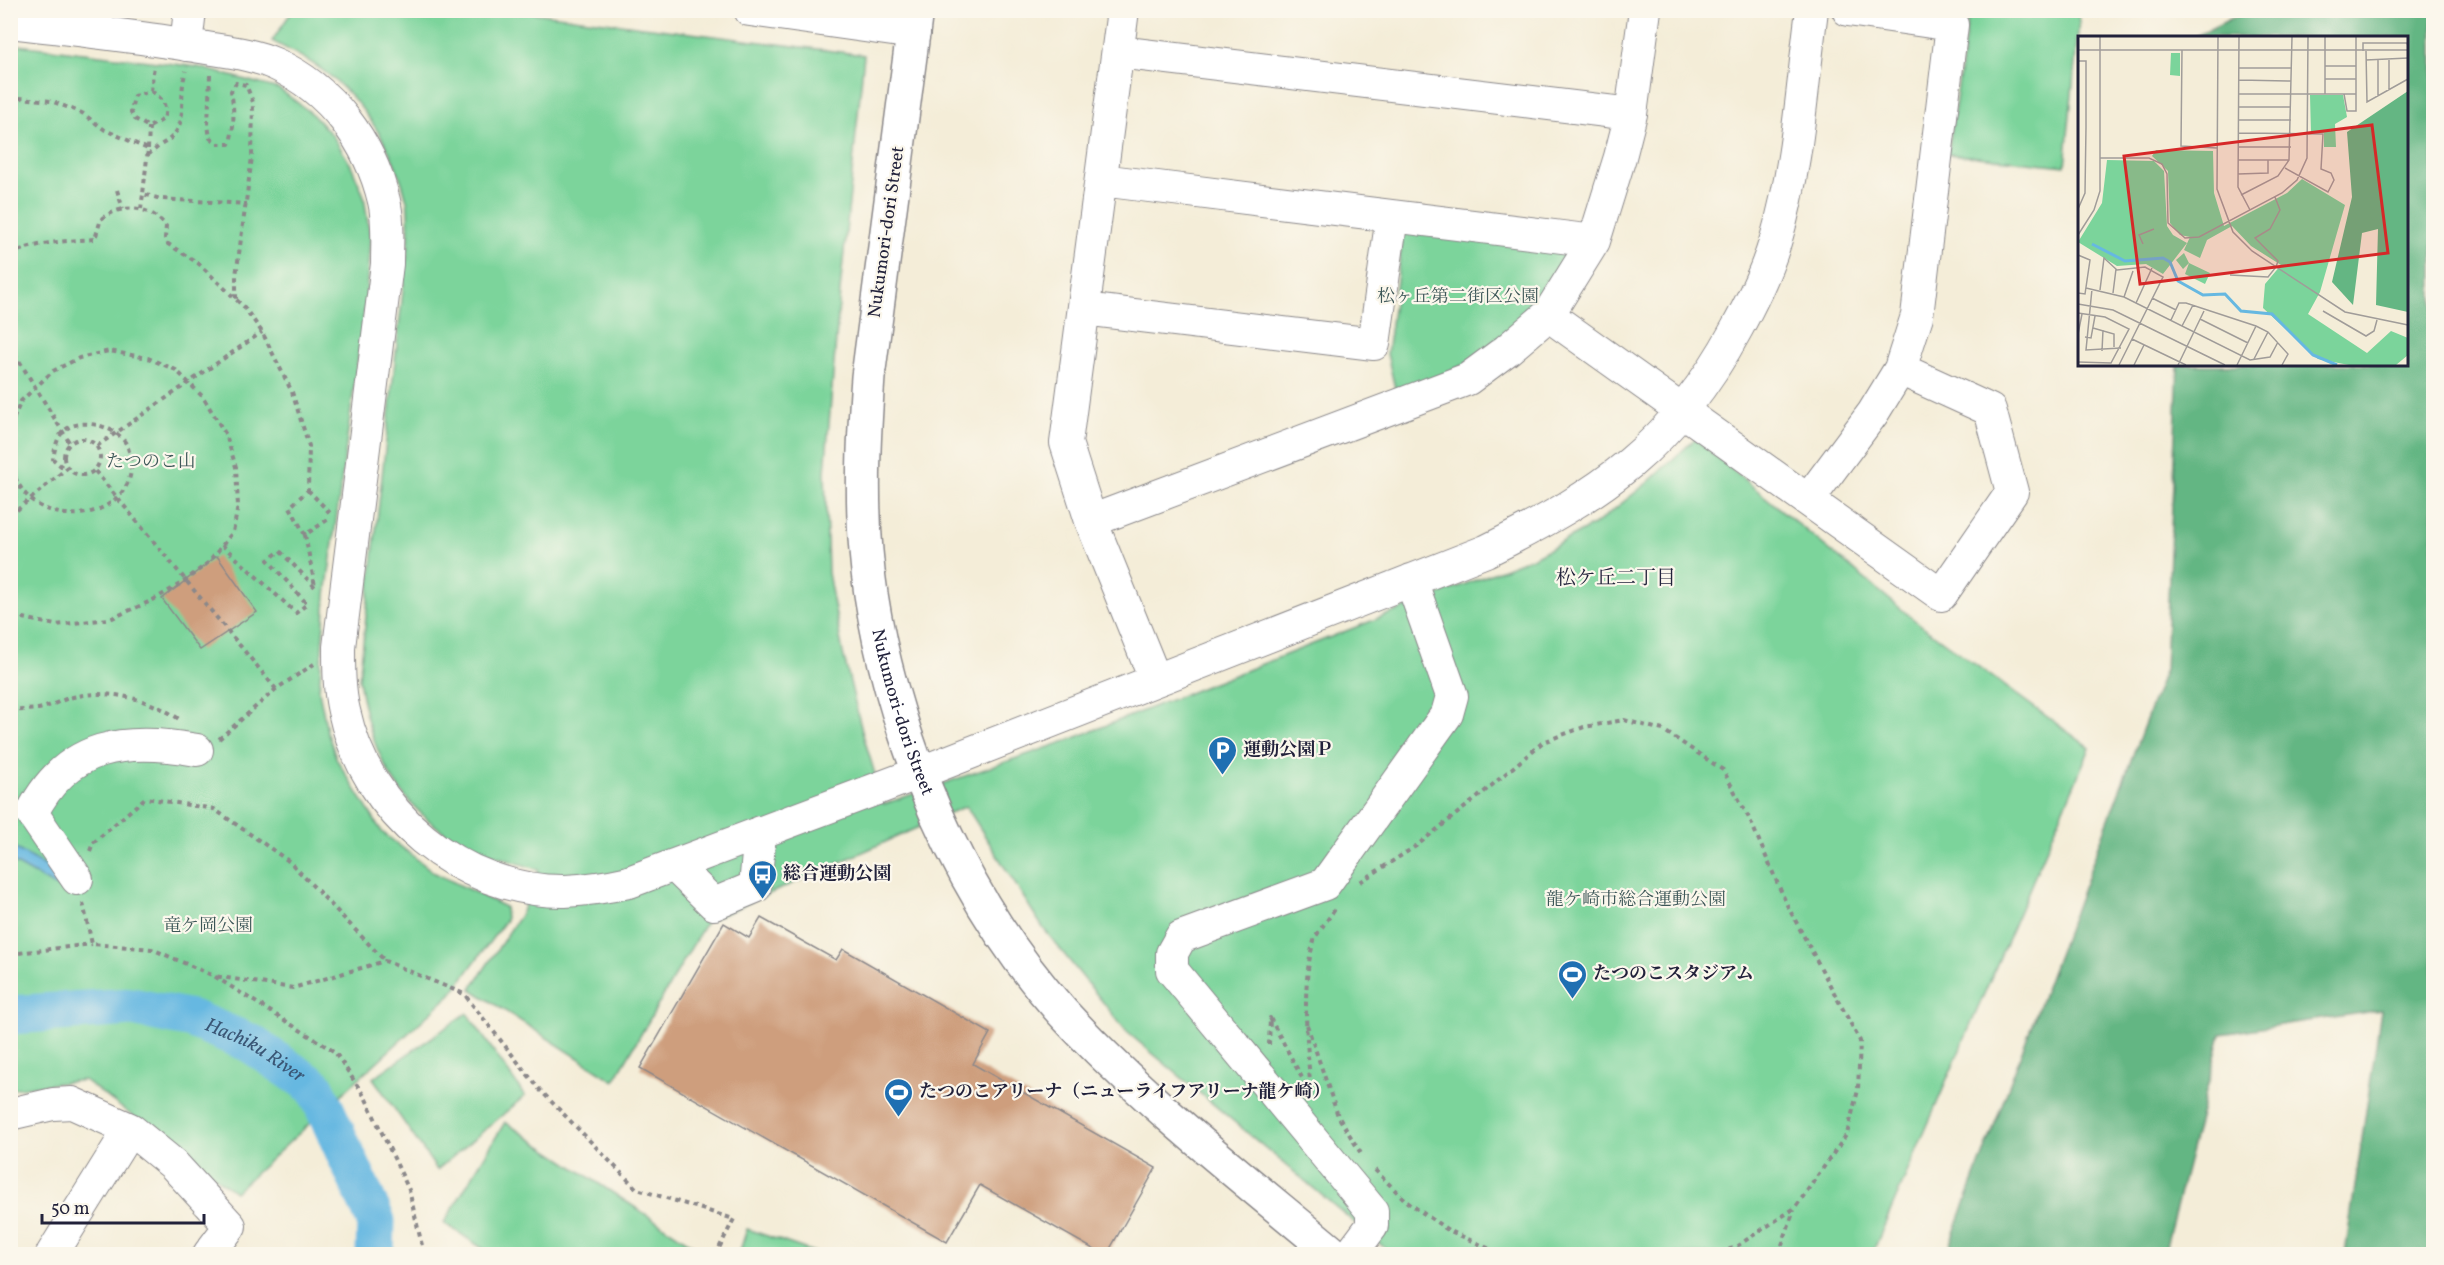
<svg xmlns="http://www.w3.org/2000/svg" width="2444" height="1265" font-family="Vollkorn,'Noto Serif JP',serif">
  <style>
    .green { fill: #7bd49b; stroke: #4e7b6b; stroke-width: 1.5 }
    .forest { fill: #64b683; stroke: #436c5f; stroke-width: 1.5 }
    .water { fill: #66b8e1; stroke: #446d8e; stroke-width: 1.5 }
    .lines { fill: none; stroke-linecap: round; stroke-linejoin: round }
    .river { stroke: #66b8e1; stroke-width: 39 }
    .building { fill: #ce9e7d }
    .minor-casing { stroke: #8b888a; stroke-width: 34 }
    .major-casing { stroke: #8b888a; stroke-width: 36 }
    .path { stroke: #8b888a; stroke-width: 4; stroke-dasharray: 4.5 4.5; stroke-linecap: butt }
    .minor { stroke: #fff; stroke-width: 32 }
    .major { stroke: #fff; stroke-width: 33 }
    .labels { text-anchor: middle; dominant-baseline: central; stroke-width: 4.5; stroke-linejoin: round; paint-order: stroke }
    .street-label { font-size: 18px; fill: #22223b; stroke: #fbf7ec }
    .park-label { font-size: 18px; fill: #3d5758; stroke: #fbf7ec }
    .poi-label { font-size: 18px; font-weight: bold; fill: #22223b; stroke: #fbf7ec; text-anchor: start }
    .neighbourhood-label { font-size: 20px; fill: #22223b; stroke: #fbf7ec }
    .water-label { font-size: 20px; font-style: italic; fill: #3a5675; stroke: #fbf7ec }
    .inset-river { fill: none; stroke: #66b8e1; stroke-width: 3 }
    .inset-road { fill: none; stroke: #a09c99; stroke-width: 1.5 }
    .view { fill: #d62828; fill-opacity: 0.15; stroke: #d62828; stroke-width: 3 }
    .inset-edge { fill: none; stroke: #22223b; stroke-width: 3 }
  </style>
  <rect width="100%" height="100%" fill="#fbf7ec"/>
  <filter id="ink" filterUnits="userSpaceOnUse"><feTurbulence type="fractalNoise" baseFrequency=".0167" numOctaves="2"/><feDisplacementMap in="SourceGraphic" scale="12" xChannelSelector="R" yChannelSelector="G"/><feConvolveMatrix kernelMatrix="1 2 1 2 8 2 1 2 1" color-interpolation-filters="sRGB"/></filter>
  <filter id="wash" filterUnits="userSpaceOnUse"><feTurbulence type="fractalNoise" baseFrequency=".008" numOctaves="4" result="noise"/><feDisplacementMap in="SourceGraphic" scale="24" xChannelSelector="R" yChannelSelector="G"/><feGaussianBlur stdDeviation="1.35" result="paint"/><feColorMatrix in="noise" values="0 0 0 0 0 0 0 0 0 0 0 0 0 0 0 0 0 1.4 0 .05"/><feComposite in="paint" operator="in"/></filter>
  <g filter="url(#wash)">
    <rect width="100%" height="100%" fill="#f4edd8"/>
    <path class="green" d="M510,10l354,45 -24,236 -15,181 3,101 15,80 19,78 22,73 185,-64 465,-183 63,-34 50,-40 48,-44 222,183 173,126 -218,506h-480l-265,-222 -84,-104 -77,-122 -260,116 -92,159 -143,-92 50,-75 18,-44c-29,-10 -63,-17 -89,-34 -57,-36 -82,-92 -91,-157l50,-441c-1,-12 0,-25 -2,-37 -10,-44 -36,-88 -69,-118 -19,-18 -43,-30 -66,-42l20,-30z
      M1919,11h161l-15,155 -117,-12 20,-135z
      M10,44l188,23 81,22 31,23 23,24 18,29 13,31 6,42 -4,60 -40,297 -7,96 8,40 10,29 45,72 53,41 70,34 1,13 -55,74 -216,198 -151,-112 -73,9z
      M1404,228l174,22 -36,54 -66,55 -79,38 -10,-43z
      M467,1013l58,83 -88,74 -64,-92z
      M505,1122l189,124 -5,8h-198l-47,-31z
      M747,1229l72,25h-80z"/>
    <path class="forest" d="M2246,11h187v1243h-88l36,-244 -160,24 -57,220h-218l219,-585 13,-304 228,-1v-326l-212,-1z"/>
    <path class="water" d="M11,846l57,33 -6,11 -51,-29z"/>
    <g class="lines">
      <path class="river" id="s1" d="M10,1015l122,-8 60,12 58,24 65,44 61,134 -1,33"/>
    </g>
    <g id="blocks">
      <path class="building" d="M217,556l40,56 -57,38 -38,-51z
        M761,918l75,42 7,-11 147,84 -17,31 183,104 -49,86h-5l-122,-69 -33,57 -307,-174 84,-145 25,15z"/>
    </g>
  </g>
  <g filter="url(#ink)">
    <use href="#blocks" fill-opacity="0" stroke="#8b888a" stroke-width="1.5"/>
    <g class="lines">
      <defs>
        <path id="minor" d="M750,10l164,23
          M1123,10l-57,433 25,78 64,158
          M10,22c62,7 124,14 185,24 26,5 55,7 80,18 56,25 95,78 109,137 5,20 3,42 3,63l-48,383c0,22 0,43 5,64 22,101 116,181 221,180 22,-1 42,-4 64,-9l290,-109 567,-222c116,-57 187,-105 250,-221 16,-29 31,-59 40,-91 22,-74 26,-153 36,-229
          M186,45l4,-35
          M1118,52l513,62
          M1101,180l493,61
          M1084,309l290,35 18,-128
          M1548,315l393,280 71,-103 -22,-82 -90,-41 17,-53 35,-291 -104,-15
          M1808,500l65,-87 27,-44
          M1091,521l377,-142 39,-29 41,-35 46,-74 26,-84 11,-43 14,-104
          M674,865l40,39 41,-17 5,-55
          M77,879l-45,-66c35,-70 94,-76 165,-63
          M10,1114l43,-10 19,-1 58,26 43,35 57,62 -21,28
          M52,1254l78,-125
          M1351,1254l21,-28v-15l-200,-241v-17l9,-16 144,-53 122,-170 5,-18 -41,-116"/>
        <g id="major">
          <path id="s2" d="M916,10l-48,367c-4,58 -7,116 -2,174 5,62 20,125 40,185 35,103 84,196 157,277 82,89 179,164 271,241"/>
        </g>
      </defs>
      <use href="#minor" class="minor-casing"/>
      <use href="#major" class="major-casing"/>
      <path class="path" d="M210,75l-2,50 2,13 9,6h10c6,-14 5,-38 2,-53l5,-8 10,2 7,17 -1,55 -16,119v23
        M151,91c11,7 17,14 13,28l-15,8 -14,-8 -4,-7 3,-16z
        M151,91l3,-26
        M10,97l41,4 31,12 23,17 43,19 -5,45 18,5 86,5
        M148,149l1,-22
        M147,155c6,-3 10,-8 15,-11 31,-17 14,-45 24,-73
        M117,190l6,19
        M141,209l2,-15
        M10,254c28,-12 55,-13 85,-15l6,-20c22,-16 48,-14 65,7l-1,12 3,6 30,19 46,44 18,25 30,60 17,54 -1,44 -18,17 15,28 25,-17
        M10,346l59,96
        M10,427l11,-26 32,-30 26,-13 30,-7 39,7 28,12 27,27 23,38 10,32 2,39 -5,26 -24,30 -27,21 -31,18 -41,18 -55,6 -45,-10
        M64 457a18 18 0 1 1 36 0a18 18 0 1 1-36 0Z
        M97,446l165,-114
        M10,460c16,88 143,58 118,-12 -7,-21 -46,-32 -63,-18 -8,6 -10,18 -12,29l8,7 7,2
        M95,471l181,218
        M308,490l23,24
        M10,516l57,-48
        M305,535l10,51
        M222,545l74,68 11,-9 -39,-44 12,-9 35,36
        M10,711c10,-1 19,-1 28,-2 11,-2 21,-8 31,-11 37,-10 80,0 110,21
        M219,739l57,-50 38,-25
        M90,851l3,-8 52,-45 69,11 76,53 95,99
        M1360,882l56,-36 62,-49 65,-55 41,-15 40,-7 39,10 60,40 27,50 37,85 73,136 -2,49 -11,44 -52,74 -61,40 -22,6
        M83,903l9,41 60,5 62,27
        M10,954l82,-10
        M1307,1025l31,91 24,39
        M1269,1045l1,-27 38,71
        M1311,1096c-3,-46 -11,-111 3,-155 4,-11 15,-22 21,-32
        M1375,1170l32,32 41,28 53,24
        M424,1254l-15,-64 -44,-93 -30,-45 -121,-76 79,12 92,-27 79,33 76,96 97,99 97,30 -18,35
        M1779,1254l15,-44"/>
      <use href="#minor" class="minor"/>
      <use href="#major" class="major"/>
    </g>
  </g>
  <defs>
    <symbol id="parking-pin" viewBox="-11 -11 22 30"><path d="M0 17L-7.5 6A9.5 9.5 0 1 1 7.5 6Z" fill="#1f6fb2" stroke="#fbf7ec"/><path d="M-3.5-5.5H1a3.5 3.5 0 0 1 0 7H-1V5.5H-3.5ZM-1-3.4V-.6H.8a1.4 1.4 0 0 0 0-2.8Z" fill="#fff"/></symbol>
    <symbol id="bus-pin" viewBox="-11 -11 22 30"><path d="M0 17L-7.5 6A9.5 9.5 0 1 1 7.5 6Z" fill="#1f6fb2" stroke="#fbf7ec"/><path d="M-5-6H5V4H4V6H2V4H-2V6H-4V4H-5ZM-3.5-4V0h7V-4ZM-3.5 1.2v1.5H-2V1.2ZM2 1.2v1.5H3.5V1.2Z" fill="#fff"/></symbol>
    <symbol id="stadium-pin" viewBox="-11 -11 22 30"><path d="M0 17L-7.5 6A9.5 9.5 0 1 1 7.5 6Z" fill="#1f6fb2" stroke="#fbf7ec"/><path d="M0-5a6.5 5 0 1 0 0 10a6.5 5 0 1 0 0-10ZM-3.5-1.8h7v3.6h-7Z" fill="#fff"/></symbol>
  </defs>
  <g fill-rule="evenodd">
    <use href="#parking-pin" x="1206" y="734" width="33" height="45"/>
    <use href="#bus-pin" x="746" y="858" width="33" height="45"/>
    <use href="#stadium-pin" x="1556" y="958" width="33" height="45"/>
    <use href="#stadium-pin" x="882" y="1076" width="33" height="45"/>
  </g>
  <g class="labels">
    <g class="street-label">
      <text transform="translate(887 232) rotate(-82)">Nukumori-dori Street</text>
      <text stroke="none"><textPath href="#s2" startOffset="710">Nukumori-dori Street</textPath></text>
    </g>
    <g class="park-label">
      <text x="1458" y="297">松ヶ丘第二街区公園</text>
      <text x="151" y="462">たつのこ山</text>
      <text x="1636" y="900">龍ケ崎市総合運動公園</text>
      <text x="208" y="926">竜ケ岡公園</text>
    </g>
    <g class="poi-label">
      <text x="1243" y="750">運動公園Ｐ</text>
      <text x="783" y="874">総合運動公園</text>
      <text x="1593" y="974">たつのこスタジアム</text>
      <text x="919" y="1092">たつのこアリーナ（ニューライフアリーナ龍ケ崎）</text>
    </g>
    <g class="neighbourhood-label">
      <text x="1616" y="579">松ケ丘二丁目</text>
    </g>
    <g class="water-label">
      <text stroke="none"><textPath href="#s1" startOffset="254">Hachiku River</textPath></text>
    </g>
  </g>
  <g transform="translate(2078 36)">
    <rect width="330" height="330" fill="#f4edd8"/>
    <path d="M93,17h9v23l-10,-1zM232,59h33l4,22 -12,7 1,23h-12v-14h-13zM78,114l57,1 1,42 10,33 63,-33 15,-14 43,26 -25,87 -12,22 59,39 24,-22 17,7v17l-12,10h-47l-31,-6 -55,-51 2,-24 16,-19 -30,-19 -19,-20 -25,14 -7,18 -16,-8 6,-13 -10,-2 -10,-12 -2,-52 -16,-15zM29,124l47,1 10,10 3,55 6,9 14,8 -24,31 -17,-10 -29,2 -39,-24 24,-39zM106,217l5,10 21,10 -5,11 -20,-10 4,-11 -6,6 -7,-9z" fill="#7bd49b"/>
    <path d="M330,55v221l-32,-7 2,-76 -16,4 -9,72 -21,-23 20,-85 -5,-65z" fill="#64b683"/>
    <path class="inset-river" d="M14,208l33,17 38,-3 7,4 8,19 25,14 22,-1 16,17 31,3 41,41 24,10"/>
    <path class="inset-road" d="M140,1l-1,152 16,43 19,19 93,61 63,13M161,1l-1,150 12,23M0,14h330M104,14l-1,96 36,2M285,15v-8h44l1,3M288,15l1,51 41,-23M300,23v37M288,24l42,-2M0,25h8v66l-1,66 -7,16M247,30h31M161,32h53M247,43h31M161,44l52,1M311,54v-31M161,58h117v-57M247,58v-57M266,58l3,17h9v-17M160,71h53M160,84h53M160,97l85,1 -2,35 10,4 3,7 -6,12 -43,-24M160,111h53M22,122h49l13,6 5,10 1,49 17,15 14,-1 83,-44 15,-13 10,-22 1,-121M160,124h51M160,138l30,-1v-13M163,159l37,-19 11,-16 3,-123M0,199l16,-25 6,-19v-154M65,208l-4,-9 15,-6M0,219l12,5 -5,34 -7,-1M152,239l38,2 8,-10 2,-6 -23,-23 15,-9 10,-19 -5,-13M8,252l38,9 126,63 20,-3 8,-15M14,253l-6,61 35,-2M22,254l4,-32 13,12 28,-3 18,10 -44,88M35,257l3,-24M46,261l9,-26M74,262l24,12M58,267l16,-35M0,268l35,6 112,55M245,275l43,25 8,-5 3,-11M0,277l27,4 24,12 -18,34 -33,-1M122,283l48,24M93,284l8,-17h7l70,23 12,6 20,22 -6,11M104,290l11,-21M15,292l21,6v13M0,298l4,-20M7,301l6,1 4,-22M54,303l54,26M24,315l1,-21M176,323l14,-27M56,329l10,-20M100,329l26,-54M159,329l19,-39"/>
    <path class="view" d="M294,89l16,128 -248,31 -16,-128z"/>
    <rect width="330" height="330" class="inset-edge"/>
  </g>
  <rect width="2444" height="1265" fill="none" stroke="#fbf7ec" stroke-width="36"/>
  <path d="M42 1214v9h162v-9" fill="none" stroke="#22223b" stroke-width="3"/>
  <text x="51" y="1214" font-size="18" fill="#22223b" stroke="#fbf7ec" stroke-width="4.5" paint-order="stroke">50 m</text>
</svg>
